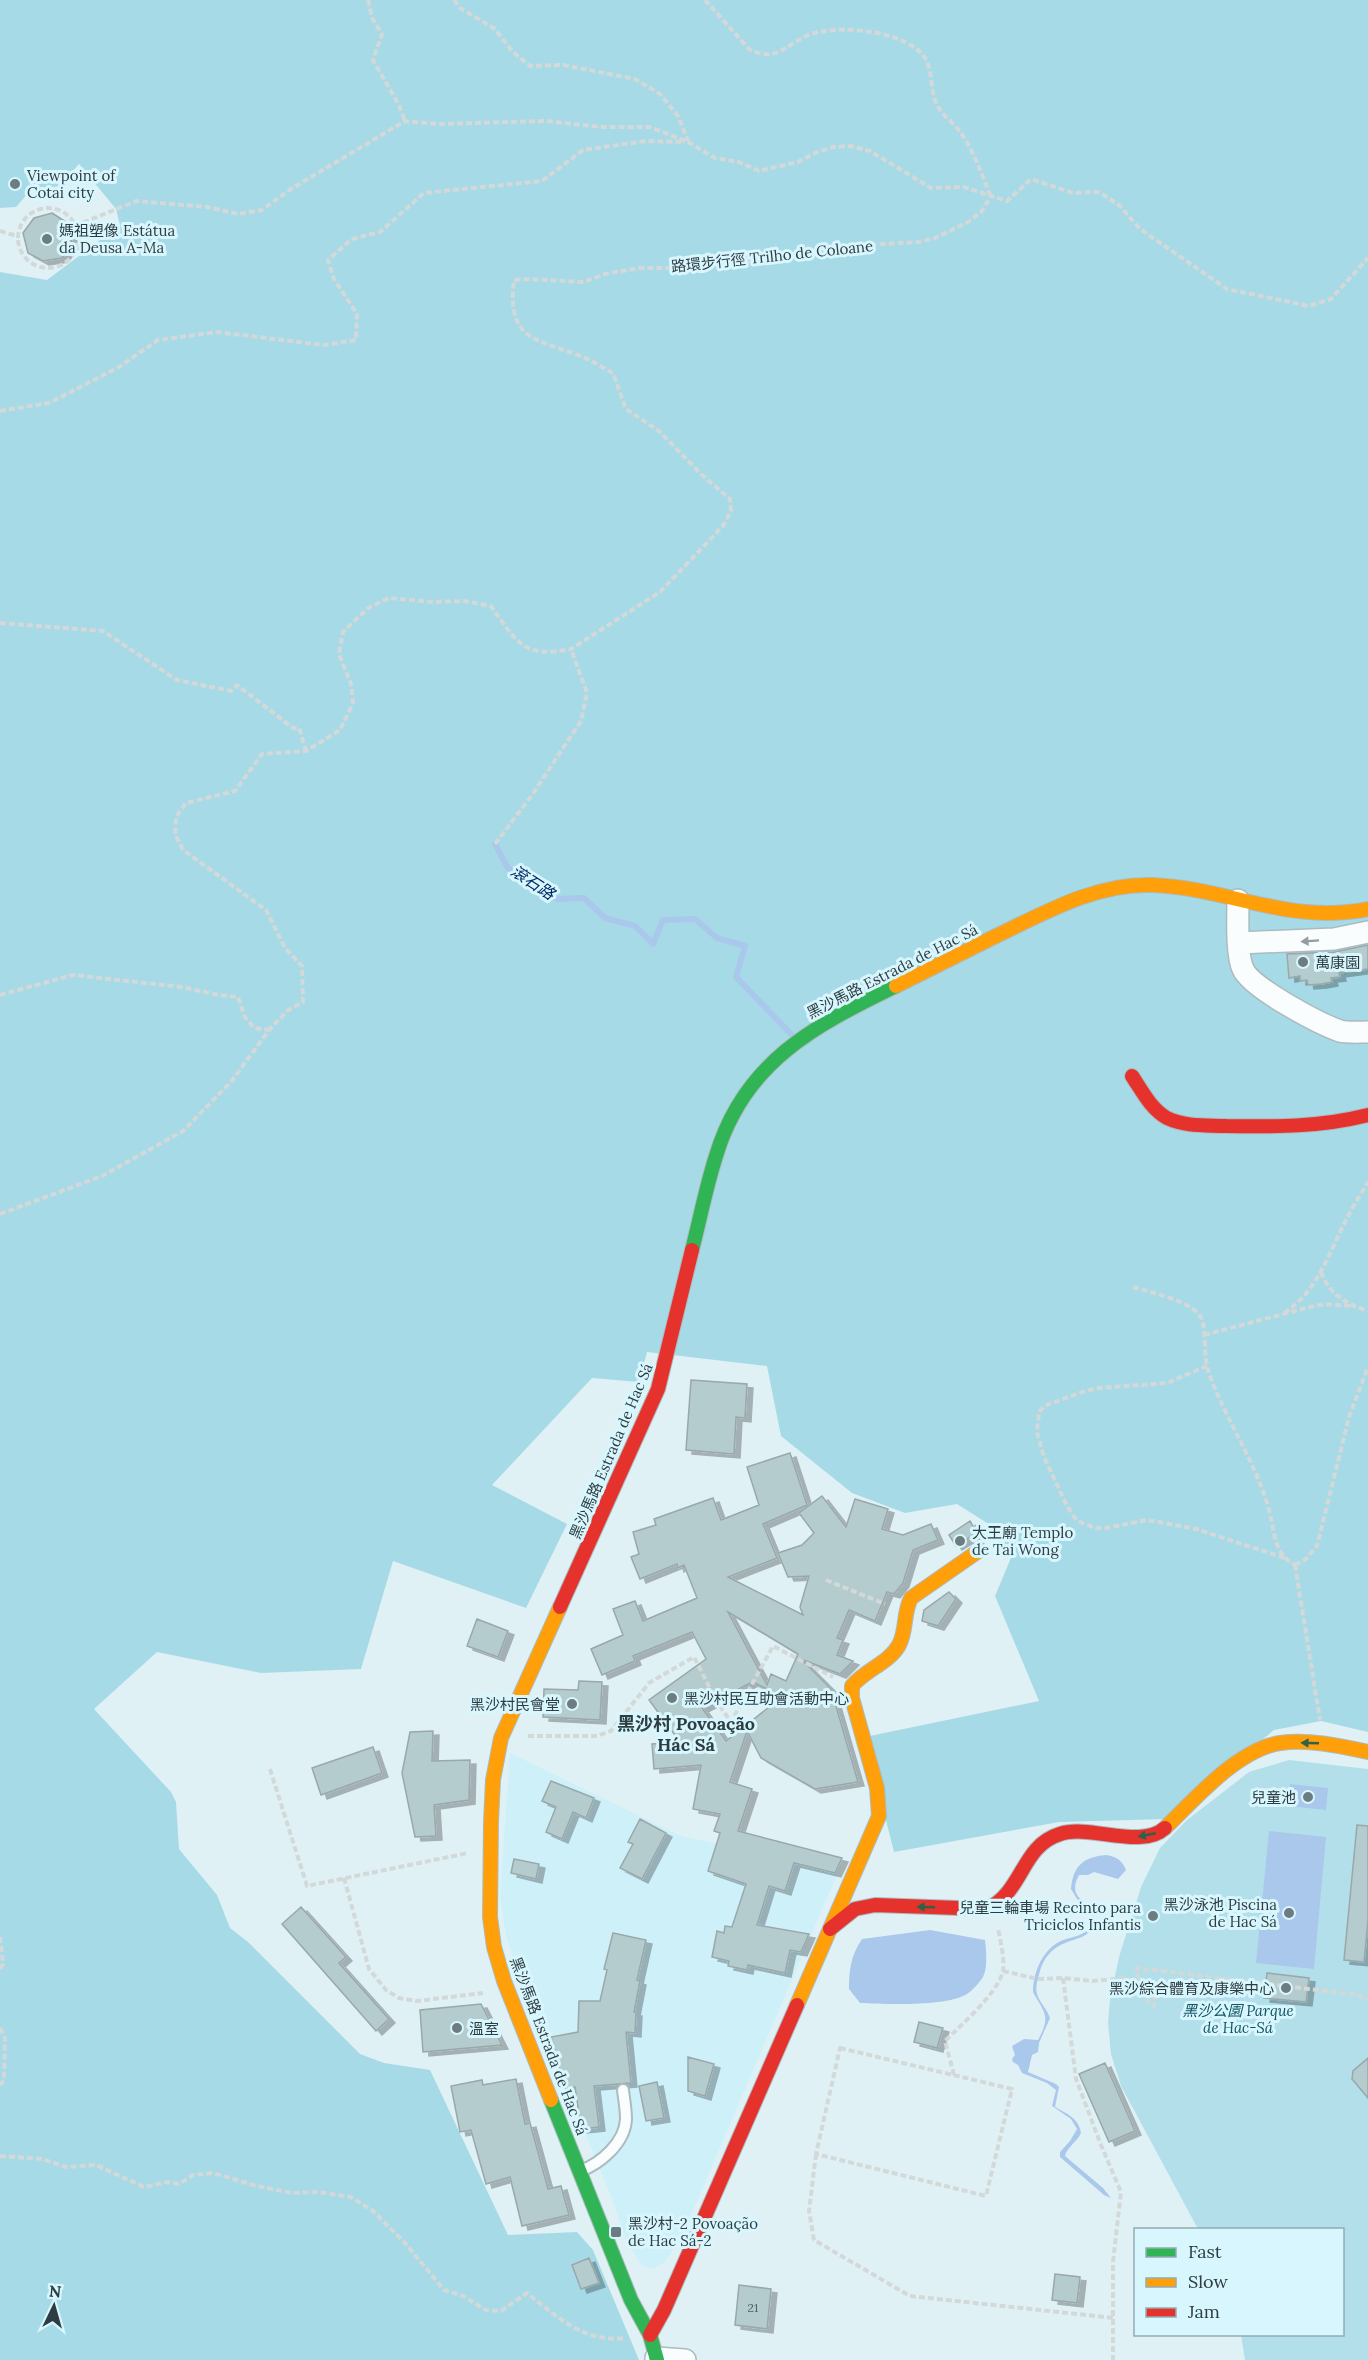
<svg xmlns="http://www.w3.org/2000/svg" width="1368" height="2360" font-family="Lora,'Noto Sans SC',serif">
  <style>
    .built { fill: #cef0f9 }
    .green { fill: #b3dfea }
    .forest { fill: #a7dae7 }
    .water { fill: #aac8ec }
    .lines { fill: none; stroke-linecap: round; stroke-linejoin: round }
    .stream { stroke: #aac8ec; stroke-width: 6 }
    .building { fill: #b4ccce; stroke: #99a8aa; stroke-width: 1.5; fill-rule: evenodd; filter: url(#shadow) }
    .lane-casing { stroke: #acbbbe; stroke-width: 14 }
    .street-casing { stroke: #acbbbe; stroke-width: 24 }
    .fast-casing { stroke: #acbbbe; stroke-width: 16 }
    .slow-casing { stroke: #acbbbe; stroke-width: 16 }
    .jam-casing { stroke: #acbbbe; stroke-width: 16 }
    .path { stroke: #d3d8d9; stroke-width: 4; stroke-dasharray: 6 3; stroke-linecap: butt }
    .lane { stroke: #fafdfe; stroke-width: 10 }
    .street { stroke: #fafdfe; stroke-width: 21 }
    .fast { stroke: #30b455; stroke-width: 14 }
    .slow { stroke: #ff9f0a; stroke-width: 14 }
    .jam { stroke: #e5322d; stroke-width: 14 }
    .oneway { fill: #949da0 }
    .oneway2 { fill: #2f6147 }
    .poi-dot { fill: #6c7c80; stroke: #d8f6fe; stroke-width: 2 }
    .labels { text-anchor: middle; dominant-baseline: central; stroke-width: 6; stroke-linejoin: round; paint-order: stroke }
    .number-label { font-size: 12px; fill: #506164 }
    .poi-label { font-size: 15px; fill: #2e3d41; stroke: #d8f6fe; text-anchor: start }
    .street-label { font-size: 15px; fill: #2e3d41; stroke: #d8f6fe }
    .park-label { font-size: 15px; font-style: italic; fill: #115563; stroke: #d8f6fe }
    .water-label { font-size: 16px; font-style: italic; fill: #002a64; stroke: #d8f6fe }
    .quarter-label { font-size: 18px; font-weight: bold; fill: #2e3d41; stroke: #d8f6fe }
  </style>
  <defs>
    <filter id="shadow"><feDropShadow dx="6" dy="4" stdDeviation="0" flood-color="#0004"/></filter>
  </defs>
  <rect width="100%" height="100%" fill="#e0f1f6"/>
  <path class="built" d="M510,1753l171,83 158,34 -156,364 -18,28 -12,7 -11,-3 -14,-22 -16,-45 -68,-165 -20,-40 -18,-59 -6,-38z"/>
  <path class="green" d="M1289,1760l79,9v591h-123l-4,-25 101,-1v-104l-144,-1 -77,-143 -10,-32 -3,-31 2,-24 9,-42 22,-70 19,-39 27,-28 62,-48z"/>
  <path class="forest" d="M0,0h1368v1732l-47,-11 -47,9 -108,89 -107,3 -165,30 -29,-115 174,-36 -44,-105 18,-43 -24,-13 6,-12 -38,-24 -52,9 -53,-20 -71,-57 -14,-70 -120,-14 -8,30 -47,-4 -100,107 75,39 -41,84 -133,-47 -32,108 -100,4 -104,-21 -63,57 77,83 5,10 3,47 38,46 13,33 18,14 112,112 24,9 46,7 78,165 69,-3 16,18 46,110h-639v-2088l47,8 73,-55 -4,-16 -37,-45 -20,22 -29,5 -14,16 -16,1z"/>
  <path class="water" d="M1290,1784l38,4 -2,22 -38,-4z
    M1269,1831l57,6 -12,132 -58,-6z
    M1106,1855c11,2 16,5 20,15l-8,9 -24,-7 -6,3h-9c-16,30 23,24 14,51 -7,20 -41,7 -53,45 -2,8 -5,15 -3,23 3,9 10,15 13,24l-11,25 -1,9 -6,3 -4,17 28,12 3,3 -4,20c12,7 24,11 26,26 -4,9 -14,14 -16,23l38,32 8,10 -7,-3 -44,-38v-5l10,-11 7,-12 -6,-10 -19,-13 4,-16 -9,-7 -25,-10 -4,-8 -5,-3 -1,-3 3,-4 -3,-9 12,-7 14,1c13,-24 7,-26 -5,-48 0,-20 10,-44 30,-52 8,-3 21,-4 26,-12 3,-5 3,-10 3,-14l-15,-15 -6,-10c2,-23 12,-32 35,-34z
    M930,1930l55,10c1,10 3,27 -2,37 -3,5 -11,14 -16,17 -21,13 -82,10 -107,9l-11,-14c0,-19 2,-34 13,-50z"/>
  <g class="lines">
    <path class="stream" d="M495,844l13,24 49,31 27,-1 21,20 30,8 18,18 10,-24 32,-1 22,19 28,8 -9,31 57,59"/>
  </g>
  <path class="building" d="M52,213l17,11 3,21 -10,13 -19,3 -15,-8 -5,-20 11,-15z
    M1368,945v24l-29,4 1,4 -9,1 1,4 -11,2 -13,1 -1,-5 -7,1v-5l-11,2 -2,-24 48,-2z
    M691,1380l56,4 -2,34 -9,-1 -2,37 -48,-4z
    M790,1453l17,52 -44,19 14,34 -49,19 75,38 -3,-8 9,-31 -21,1 -10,-24 24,-8 12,-12 -15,-20 23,-17 24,31 9,-28 33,10 -6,20 21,6 28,-11 7,16 -25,10 -10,33 -9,11 -7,-2 -12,29 -26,-11 -12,28 6,2 -6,15 16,6 -13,13 -39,-15 34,34v10l23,79 -43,7 -54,-31 -14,-27 -17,51 22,7 -14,42 104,27 -7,15 -41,-10 -9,28 -16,-5 -12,39 52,9 -8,18 -11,-2 -5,23 -37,-8 -1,5 -19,-4 1,-5 -17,-4 5,-26 7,2 1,-7 7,1 14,-43 -38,-13 12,-38 -6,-2 6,-17 -27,-5 8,-44 -47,4 -2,-25 28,-2 -31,-42 57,-41 -14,-27 -59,24 2,5 -33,14 -11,-26 32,-14 -10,-26 22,-8 8,20 54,-23 -13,-33 -6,3 -1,-4 -37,15 -9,-22 8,-3 -6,-22 23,-7 -2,-6 59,-21 8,22 38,-15 -12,-38zM728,1612l70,42 -12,27 -15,-7 -4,11zM752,1682l31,14 -57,45 -24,-33z
    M970,1521l7,12 -21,13 -7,-11z
    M949,1592l7,7 -18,27 -16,-5 2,-11z
    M477,1619l31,12 -10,26 -31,-11z
    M579,1681l23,1 -2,38 -57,-3 1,-28 34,1z
    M433,1731l-1,30 38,-1 -1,40 -35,5 2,31 -21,1 -13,-64 8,-41z
    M373,1747l9,26 -61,22 -9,-27z
    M551,1781l43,17 -8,20 -13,-6 -11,27 -16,-7 10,-25 -14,-6z
    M640,1819l26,14 -24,46 -22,-11 13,-24 -5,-2z
    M1357,1825l11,1v94l-4,42 -20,-2z
    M514,1859l25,5 -3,15 -25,-6z
    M301,1907l45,50 -7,6 50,56 -13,12 -94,-107z
    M613,1933l33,7 -9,40 3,1 -6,31h2l-1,21 -9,-1 5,51 -37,3 5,41 -18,2 -6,-42 -10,2 -14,-52 27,-5 1,-31h21l7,-31 -3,-1z
    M1267,1973l42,5 -3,24 -42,-4z
    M481,2004l21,41 -79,7 -3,-42z
    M919,2022l24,6 -6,20 -23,-6z
    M688,2057l26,7 -9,32 -17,-5z
    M1368,2058v40l-16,-19 1,-8z
    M1105,2063l30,68 -26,11 -30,-68z
    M516,2079l9,45 5,-1 18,66 13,-3 8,29 -47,11 -12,-49 -24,7 -15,-54 -11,2 -9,-46 31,-6 1,5z
    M657,2082l7,36 -18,3 -7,-35z
    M589,2258l10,25 -18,6 -9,-24z
    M1055,2274l25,3 -3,26 -25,-3z
    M739,2285l32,4 -4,40 -32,-4z"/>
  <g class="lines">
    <defs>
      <path id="lane" d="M580,2171c20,-7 45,-28 46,-52 0,-10 -2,-20 -3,-29"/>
      <path id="street" d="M1238,900c0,17 -2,54 5,69 8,19 77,55 97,62 9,2 19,1 28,1
        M1239,943l95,-4 34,-7
        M656,2358l29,2"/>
      <path id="fast" d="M692,1250c8,-31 14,-63 24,-94 28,-94 98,-130 180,-170
        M551,2100l80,200 19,35 7,25"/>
      <path id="slow" d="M896,986c34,-17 68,-34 102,-51 48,-23 99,-52 154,-50 77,3 136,40 216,24
        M1165,1828c30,-29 73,-79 115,-85 29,-4 60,3 88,9
        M797,2005l82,-189 -2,-28 -25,-90v-12c13,-16 37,-23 47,-41 8,-15 4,-32 12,-47l69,-48
        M551,2100l-47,-119 -10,-34 -4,-30 1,-95 2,-42 8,-42 59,-131"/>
      <path id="jam" d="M1132,1076c10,15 19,33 35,42 19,9 39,7 59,8 48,1 95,1 142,-11
        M560,1607l98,-218 34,-139
        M830,1929l25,-20 20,-4 112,4c37,-18 34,-63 73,-75 30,-10 81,16 105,-6
        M650,2335l14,-25 133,-305"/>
    </defs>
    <use href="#lane" class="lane-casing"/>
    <use href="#street" class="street-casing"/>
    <use href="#fast" class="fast-casing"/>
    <use href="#slow" class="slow-casing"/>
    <use href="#jam" class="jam-casing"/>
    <path class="path" d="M368,0l4,18 10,16 -9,26 26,45 6,16
      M454,0l6,8 35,21 17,22 18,15 33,-1 72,14 25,15 18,22 10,25
      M705,0l44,49c29,15 37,-6 62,-15 29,-10 100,-3 115,26 7,13 4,31 11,45 5,10 17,18 24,28 13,19 21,41 29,62
      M18 238a30 30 0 1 1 60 0a30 30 0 1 1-60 0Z
      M75,226l61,-25 71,6 31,7 24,-4 29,-21 114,-68 32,3 110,-3 54,6h49l38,15 27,16 24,4 20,9 39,-9 17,-9 18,-6 18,-1 19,5 61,37 33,-1 43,14 24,-22 42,14 26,-1 20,13 21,24 87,60 82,17 22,-7 37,-41
      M0,231l17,5
      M0,411l49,-8 70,-36 39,-27 59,-8 106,13 33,-5 1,-26 -23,-35 -6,-19 24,-21 28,-7 44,-39 118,-12 41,-31 63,-9 39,1
      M0,623l103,8 74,49 54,11 6,-6 56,43h6l7,23
      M495,844l37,-49 49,-74 6,-28 -16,-44
      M0,995l73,-20 109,12 37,8 19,2 7,20 9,11 15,2
      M0,1214l102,-38 81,-45 48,-49 38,-52 19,-20 15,-8 -1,-36 -17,-18 -19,-38 -83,-60 -8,-16 1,-17 10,-14 49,-12 27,-37 44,-3 34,-21 13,-27 -2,-19 -12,-30 4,-22 25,-24 21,-10 44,4 31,-1 27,5c25,35 32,53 80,43l89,-57 63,-66 8,-15 -1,-12 -29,-25 -42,-43 -33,-22 -13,-36c-10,-5 -20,-12 -30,-16 -45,-18 -77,-15 -69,-77l16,-1 54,3 21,-8 35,-6h48l81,-9 62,-12 87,-5 17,-4 33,-16 13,-10 10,-16
      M1321,1272c9,23 24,31 47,39
      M1133,1287c19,6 56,13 67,29 7,10 3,40 8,54 16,48 48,91 61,140 6,22 4,43 26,55
      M1284,1313c33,-21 44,-58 61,-91 7,-14 15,-27 23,-40
      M1204,1335l106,-28 14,-3 30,2
      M1207,1366l-40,17 -67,5 -15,3 -41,15 -5,6 -2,20 7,25 23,49 8,12 7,5 14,5h11l39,-8 13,2 37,7 89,29
      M1295,1565l11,-6 11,-13 32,-129 19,-50
      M1295,1565l25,155
      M826,1580l59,24
      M528,1736h69l14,-5 38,-48 45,-26 23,45 14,20 42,-76 60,31
      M270,1769l37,117 161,-33
      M344,1878l25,91 17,21 13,8 18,3 66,-8
      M0,1937l3,27 -3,5
      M1003,1971l35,8 25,-1 29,3 34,-3 8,4 16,22 4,2 2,-6 -20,-27 1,-5 221,27 10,5
      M1063,1978l13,101 25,66 20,47 -8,70v98
      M0,2028l5,10 -1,42 -4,5
      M840,2048l172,41 -26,107 -170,-42z
      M954,2075l-9,-34c16,-16 53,-48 58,-70 2,-12 -3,-31 -5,-43
      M816,2154l-7,57 5,29 96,56 204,22
      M0,2156l42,3 24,8 30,-2 48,22 23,-5 12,2 14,-9 20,-2 44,13 35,7 26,-1 33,5 22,14 32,32 39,47 19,6 23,14 15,1 26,-18c30,24 58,50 98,45"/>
    <use href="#lane" class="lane"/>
    <use href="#street" class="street"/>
    <use href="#fast" class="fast"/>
    <use href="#slow" class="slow"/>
    <use href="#jam" class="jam"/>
  </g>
  <defs><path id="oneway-solid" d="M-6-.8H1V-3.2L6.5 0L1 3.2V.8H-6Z" transform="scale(1.5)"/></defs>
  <use class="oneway" href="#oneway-solid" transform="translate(1310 941) rotate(176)"/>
  <g class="oneway2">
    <use href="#oneway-solid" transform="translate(1310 1743) rotate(-178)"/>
    <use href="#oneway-solid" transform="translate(1147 1835) rotate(169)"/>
    <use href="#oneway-solid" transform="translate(926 1907) rotate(-178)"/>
  </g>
  <g class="poi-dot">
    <circle cx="15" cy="184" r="6"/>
    <circle cx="47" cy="239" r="6"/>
    <circle cx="1303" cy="962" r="6"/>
    <circle cx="960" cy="1541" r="6"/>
    <circle cx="672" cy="1698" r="6"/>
    <circle cx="572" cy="1704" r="6"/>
    <circle cx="1308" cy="1797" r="6"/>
    <circle cx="1289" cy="1913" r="6"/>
    <circle cx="1153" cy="1916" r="6"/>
    <circle cx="1286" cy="1988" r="6"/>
    <circle cx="457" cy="2028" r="6"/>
    <rect x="610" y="2226" width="12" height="12" rx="3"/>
  </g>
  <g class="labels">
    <g class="number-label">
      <text x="753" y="2307">21</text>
    </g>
    <g class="poi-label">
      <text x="27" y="175">Viewpoint of<tspan x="27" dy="17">Cotai city</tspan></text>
      <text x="59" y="230">媽祖塑像 Estátua<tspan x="59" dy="17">da Deusa A-Ma</tspan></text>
      <text x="1315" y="962">萬康園</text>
      <text x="972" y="1532">大王廟 Templo<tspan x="972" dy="17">de Tai Wong</tspan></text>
      <text x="684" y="1698">黑沙村民互助會活動中心</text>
      <text x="560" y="1704" text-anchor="end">黑沙村民會堂</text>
      <text x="1296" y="1797" text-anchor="end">兒童池</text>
      <text x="1277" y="1904" text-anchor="end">黑沙泳池 Piscina<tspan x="1277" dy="17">de Hac Sá</tspan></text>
      <text x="1141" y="1907" text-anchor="end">兒童三輪車場 Recinto para<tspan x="1141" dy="17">Triciclos Infantis</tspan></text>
      <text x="1274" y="1988" text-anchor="end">黑沙綜合體育及康樂中心</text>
      <text x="469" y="2028">溫室</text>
      <text x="628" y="2223">黑沙村-2 Povoação<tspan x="628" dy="17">de Hac Sá-2</tspan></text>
    </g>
    <g class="street-label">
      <text transform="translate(772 256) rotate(-6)">路環步行徑 Trilho de Coloane</text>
      <text transform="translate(892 971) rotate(-27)">黑沙馬路 Estrada de Hac Sá</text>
      <text transform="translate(611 1451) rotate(-67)">黑沙馬路 Estrada de Hac Sá</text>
      <text transform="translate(549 2046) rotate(69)">黑沙馬路 Estrada de Hac Sá</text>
    </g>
    <g class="park-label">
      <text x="1238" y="2010">黑沙公園 Parque<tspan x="1238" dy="17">de Hac-Sá</tspan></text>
    </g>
    <g class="water-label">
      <text transform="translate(533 882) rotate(33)">滾石路</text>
    </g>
    <g class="quarter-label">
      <text x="686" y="1723">黑沙村 Povoação<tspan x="686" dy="21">Hác Sá</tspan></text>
    </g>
  </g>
  <rect x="1134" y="2228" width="210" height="108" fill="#d8f6fe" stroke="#94acb2" stroke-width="1.5"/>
  <rect x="1146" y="2248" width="30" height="9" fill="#30b455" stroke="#94acb2" stroke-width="1.5"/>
  <text x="1188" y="2258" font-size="18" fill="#2e3d41">Fast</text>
  <rect x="1146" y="2278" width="30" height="9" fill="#ff9f0a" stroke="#94acb2" stroke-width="1.5"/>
  <text x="1188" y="2288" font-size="18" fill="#2e3d41">Slow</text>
  <rect x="1146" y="2308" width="30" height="9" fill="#e5322d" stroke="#94acb2" stroke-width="1.5"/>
  <text x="1188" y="2318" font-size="18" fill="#2e3d41">Jam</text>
  <g transform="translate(54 2306) rotate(5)" stroke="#d8f6fe" stroke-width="4.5" paint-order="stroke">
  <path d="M0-4.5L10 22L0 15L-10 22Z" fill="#2e3d41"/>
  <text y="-9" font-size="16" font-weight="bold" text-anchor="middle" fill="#2e3d41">N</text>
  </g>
</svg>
